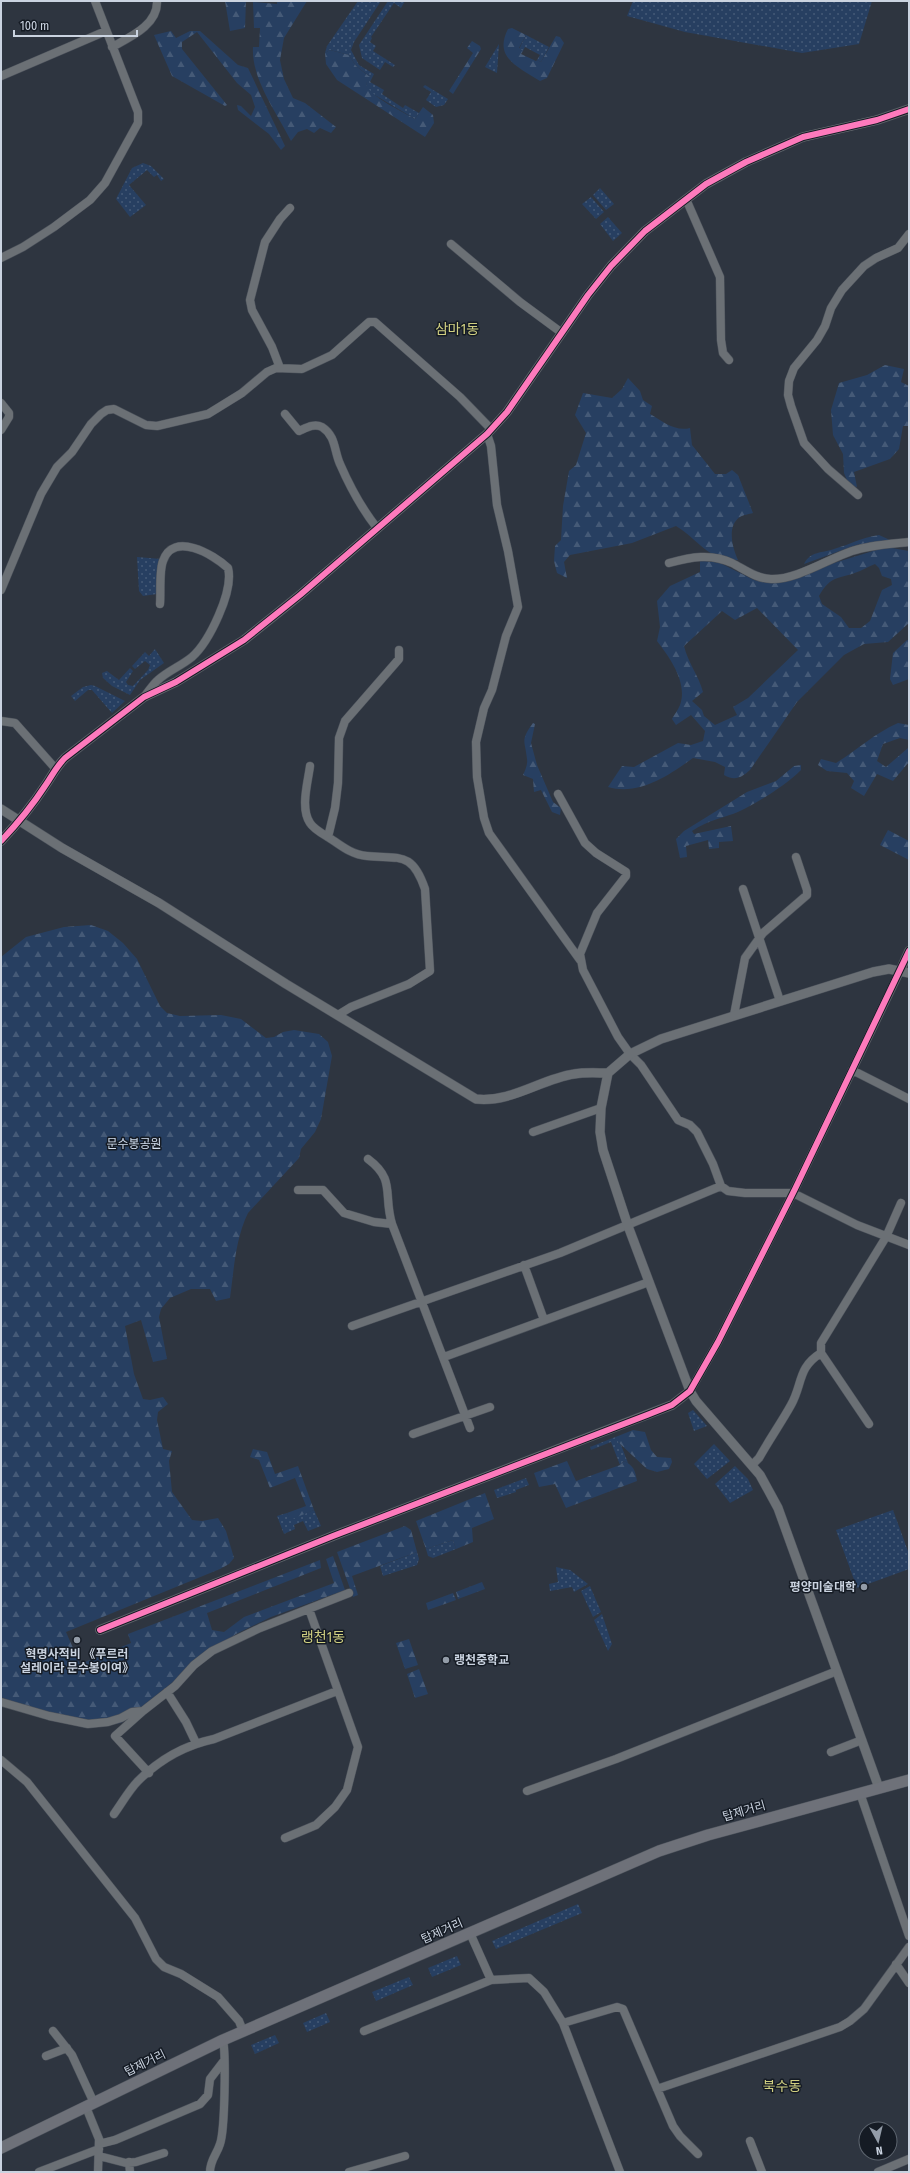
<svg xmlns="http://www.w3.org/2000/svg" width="910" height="2173" font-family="'Fira Sans Condensed','Noto Sans KR',sans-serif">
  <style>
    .green { fill: url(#green-dots) }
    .forest { fill: url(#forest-firs); fill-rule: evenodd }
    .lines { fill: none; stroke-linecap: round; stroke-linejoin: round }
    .minor-casing { stroke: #4c525b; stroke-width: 9 }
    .tertiary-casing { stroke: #4c525b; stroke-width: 10 }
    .secondary-casing { stroke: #4c525b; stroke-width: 12 }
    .minor { stroke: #6b7075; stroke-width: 8 }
    .tertiary { stroke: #6b7075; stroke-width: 9 }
    .secondary { stroke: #6e7179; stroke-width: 11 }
    .cycleway-casing { stroke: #151b24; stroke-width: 8 }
    .cycleway { stroke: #fd7abc; stroke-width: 6 }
    .poi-dot { fill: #939ca8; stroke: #151b24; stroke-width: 1.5 }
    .labels { text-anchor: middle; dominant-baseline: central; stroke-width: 3; stroke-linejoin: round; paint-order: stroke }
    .park-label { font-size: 12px; fill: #d3dff0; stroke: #151b24 }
    .poi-label { font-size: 12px; font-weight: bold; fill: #cad3e0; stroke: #151b24; text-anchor: end }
    .street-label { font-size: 12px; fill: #cad3e0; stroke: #151b24 }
    .quarter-label { font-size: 14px; fill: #d0cf81; stroke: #151b24 }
  </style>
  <defs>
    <pattern id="green-dots" width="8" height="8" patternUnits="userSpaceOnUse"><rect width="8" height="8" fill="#273f61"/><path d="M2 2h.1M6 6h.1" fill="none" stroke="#455a77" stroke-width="1.8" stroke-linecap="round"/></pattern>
    <pattern id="forest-firs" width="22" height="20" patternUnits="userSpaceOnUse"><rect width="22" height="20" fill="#273f61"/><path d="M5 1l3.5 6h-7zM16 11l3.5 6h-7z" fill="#455a77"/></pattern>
  </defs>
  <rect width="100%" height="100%" fill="#2e3540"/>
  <path class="green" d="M358,1h23l-27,41 -3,8 8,15 15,9 -4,8 14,8 -2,4 21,14 2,-3 14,8 -4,6 -47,-28 -2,-7 3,-8 -13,-10 -7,-11 -19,-5 -5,3 2,-7z
    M388,1h17l-4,7 -7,-5 -23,34 1,1 -2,4 6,4 -3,5 22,14 -2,2 -8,-5 -5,8 -18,-12 -3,-13z
    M633,1h239l-13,43 -57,9 -117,-21 -58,-16z
    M526,35l23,12 -8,15 -4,-2 3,-5 -15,-8 -2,4 -4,-2z
    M499,44l-2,29 -12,-6z
    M425,85l23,14 -4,6 -8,2 -10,-7 5,-8 -8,-5z
    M143,163l8,3 13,13 -3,2 -4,-6 -3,2 -7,-7 -18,15 17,20 -16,12 -14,-18 16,-31z
    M600,188l14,16 -8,6 -13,-15z
    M591,197l13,15 -8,7 -14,-15z
    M608,217l14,16 -9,8 -13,-17z
    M137,557l24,2 -4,35 -14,2 -4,-5z
    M155,649l9,14 -24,17 -10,15 -18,-9 -9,-8 -1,-5 5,-2 12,9 11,-12 3,3 -7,11 2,3 5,1 15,-16 2,-5 -5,-4 -10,8 -3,-3 13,-14 4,4z
    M91,685l4,1 30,15 -13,12 -20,-23h-4l-13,11 -4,-5 12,-9z
    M693,1410l14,16 -13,5 -6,-18z
    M618,1436v6l3,3 7,18 -4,-2 -4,4 -9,-23 -20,8 -1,-3z
    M714,1444l16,17 -23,18 -13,-15z
    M735,1466l13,13 5,11 -23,13 -15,-19z
    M526,1478l3,7 -13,5v2l-19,6 -3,-8z
    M314,1510l7,16 -13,5 -5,-10 -9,4 1,4 -11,5 -7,-18 10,-3 3,6z
    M893,1510l16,44v15l-52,19 -21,-58z
    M453,1540l3,9 -23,9 -5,-2 -2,-7z
    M417,1552l2,7 -2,6 -34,11 -3,-10z
    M556,1567l14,3 18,14 -14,8 -2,-5 -22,4 -1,-7 9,-2z
    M590,1586l11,26 -8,5 -12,-26z
    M602,1614l10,30 -4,7 -14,-31z
    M578,1904l4,9 -86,36 -4,-8z
    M457,1956l4,9 -29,12 -4,-9z
    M409,1977l4,8 -37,16 -4,-9z
    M326,2013l4,9 -23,10 -4,-9z
    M275,2035l4,8 -24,11 -4,-9z"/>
  <path class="forest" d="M225,1h21l-1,27 -15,3z
    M277,1h30l-23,37 -4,22 4,19 9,19 12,5 31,24 -5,6 -11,-5 -6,5 -7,-4 -9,3 -7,9c-14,-28 -40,-62 -38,-94h6l1,-19h-6l-1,-26 24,2z
    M512,28l14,7 -7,13 4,3 -2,3 15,7 1,-1 4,2 15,-26 4,1 4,6 -17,35 -7,3c-21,-14 -47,-23 -32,-52z
    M171,31l5,7 14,-7h10l38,34 10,3 37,78 -4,4 -12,-16 -31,-24 -1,-5 4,1 10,10 4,-9 -4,-12 -14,-12 -40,-51 -15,10v7l45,56 -2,1 -53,-30 -18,-41z
    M472,41l8,5 1,3 -28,45 -4,-3 24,-38 -6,-5z
    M330,50l19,5 7,11 14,11 -4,7c4,13 36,27 49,35l8,-12 10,8 1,8 -9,14 -88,-57 -11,-16 -1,-11z
    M885,365l19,4 -3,13 8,4v40h-6l-4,23 -9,10 -36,13 3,15 -8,-2 -5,-12 -1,-19 -10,-19 -2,-25 8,-27 28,-8z
    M628,378l12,13 3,9 9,6 -2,8c12,7 25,18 40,14l2,17 23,29h11l6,-4 6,5 15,38c-4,1 -10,2 -13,4 -14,9 -7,32 -2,43 -29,2 -40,-21 -62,-34l-44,17 -62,12 -6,7 3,16 -10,-5 -3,-12 1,-15 6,-6 2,-34 6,-35 7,-6 10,-32 -11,-18 8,-22 29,5 10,-9z
    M879,535l11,5 -34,5 -52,19c6,-13 19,-11 30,-15 17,-5 26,-11 45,-14z
    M886,547l23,4v72l-21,19 -24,2 -20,11 -47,47 -47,68c-9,8 -15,11 -26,5l1,-8 -10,-5 -22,-4c-24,17 -53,38 -85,29l14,-21 12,1 44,-24 13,2 12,-4 2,-10 -14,-16 -15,10 -4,-6c2,-4 6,-9 8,-14 8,-22 -10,-47 -23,-64l3,-14 -3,-26 13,-15 30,-14v-12l20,3 34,17 15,3zM875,564l4,4 3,8 9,3 1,6 -10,5 -12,31 -9,7h-12l-8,-11 -19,-13 -3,-8c12,-22 22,-17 41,-25 5,-2 9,-5 15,-7zM757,608l41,42 -50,48 -15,9 4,8 -22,10 -11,-9 -2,-6 -10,-9 11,-9c-4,-16 -15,-29 -19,-46l38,-35 13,9z
    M907,640h2v39l-16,6 -3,-6 3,-26z
    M533,723l2,1 -4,19 6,22 16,37 8,6 -1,7 -8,-3 -11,-22 -7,2 -1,-13 -10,-4c2,-4 5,-11 4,-16 -2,-19 -7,-18 6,-36z
    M898,723l11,2v15l-9,-2 -17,6 -6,17 9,6 22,-19 1,1v13l-16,19 -16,-7 -13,22 -13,-8 3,-7 -7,-8 -20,-2 -9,-6 3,-6 15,4c21,-13 39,-30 62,-40z
    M801,765v5c-15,15 -42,32 -61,41 -18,8 -30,8 -48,20l2,3 37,-8 2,15 -14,1v6l-10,1 -1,-9 -22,6 1,11 -7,1 -4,-19 8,-8 63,-39 29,-11 18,-15z
    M888,830l21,11v19l-29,-15z
    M91,925l17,6 15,12 14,16 23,47 7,7 13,3 41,-1 20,4 25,19 8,-1 9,-5 11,-2 25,4 9,8 4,14 -11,63 -6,13 -14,17 -2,9 -51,55c-13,27 -14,57 -18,85l-14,3 -6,-12h-19l-21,9 -9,11 -2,8 8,42 -14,3 -12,-42 -16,6 9,48 9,25 7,1 13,-3 5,7 -10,8 -1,8 6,29 9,2 -3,10 3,31 20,28 10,1 16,-3 8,13 8,27 -5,6 -9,5 -154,63 14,32 51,-21 -3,-9 192,-74 1,8 -114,45 5,17 12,2 20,-15 90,-34 -8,-24 7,-3 12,34 -74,27 -35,17 -42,28 -15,15 -58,46 -13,2 -55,-7 -52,-21v-740l25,-20 38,-10z
    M633,1430l12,2 6,18 6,7 14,1 1,4 -3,7 -12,3 -10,-3 -29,-27v-6z
    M253,1449l14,3 8,22 23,-8 16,44 -24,10 -3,-7 19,-7 -11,-28 -25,10 -11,-28 -9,-3z
    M567,1461l9,20 44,-16 4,-4c10,5 11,9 13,20l-71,27 -11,-24 -16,3 -5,-14z
    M485,1493l9,26 -22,9 1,14 -17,7 -3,-9 -27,9 -10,-28z
    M405,1526l6,4 6,22 -65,24 6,19 -5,2 -16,-45z
    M482,1582l3,7 -27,10 -2,-7z
    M453,1593l3,7 -28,10 -2,-7z
    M409,1639l9,26 -13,4 -9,-26z
    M419,1669l9,25 -13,4 -8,-24z"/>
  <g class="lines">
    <defs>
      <path id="minor" d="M112,47c18,-10 46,-22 45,-46
        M1,76l105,-45
        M686,199l34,78 1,63 2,13 6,7
        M451,244l69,58 42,31
        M1,258l22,-11 31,-20 36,-27 15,-17 33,-60v-11l-43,-111
        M280,368l-8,-21 -20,-37 -2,-10 15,-58 15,-23 10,-11
        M1,403l8,10v4l-8,13
        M285,414l14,17c7,-3 15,-8 23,-4 14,9 12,24 18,37 10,23 22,45 37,64
        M487,434l4,12 6,59 11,46 10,56 -12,29 -14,54 -8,18 -8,34 1,35 7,41 5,15 91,127
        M858,495l-30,-26 -24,-26 -13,-37 -3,-11 1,-14 5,-13 23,-28 8,-14 6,-18 11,-18 22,-24 12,-8 22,-10 11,-14
        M669,563c22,-6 42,-10 63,0 12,6 25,16 39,16 25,1 57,-20 81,-28 18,-6 38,-7 57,-9
        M1,590l40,-96 16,-27 15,-15 19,-28 10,-10 6,-4 7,-1 32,16 11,1 51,-12 34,-21 25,-21 9,-4 26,1 30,-14 37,-33h6l85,75 31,32
        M144,697c5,-6 9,-13 14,-17 10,-9 23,-14 34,-23 17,-15 42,-66 36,-89 -15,-14 -55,-37 -65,-7 -4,10 -2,31 -3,43
        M1,721l14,2 40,45
        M310,766c-2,16 -10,42 0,57 4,7 17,13 24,18 10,7 20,14 33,15 33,3 45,-5 58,33l5,82 -21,13 -58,23 -13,8
        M558,794l27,49 11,10 30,19v4l-29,37 -17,41 3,16 35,67 12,17 11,11 37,55 12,5 7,7 16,32 8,22 7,5 17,2h48l64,32 52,20
        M328,837l7,-29 3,-25 1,-45 6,-17 54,-62v-9
        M743,889l37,112
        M734,1015l11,-57 18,-25 44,-38v-5l-11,-33
        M852,1070l57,29
        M533,1132l68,-24
        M368,1159c28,21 15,35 24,65l78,204
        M298,1190h25l21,23 30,9 18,2
        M524,1265l20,55
        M352,1326l208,-73 161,-67
        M444,1357l205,-75
        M690,1391l28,-49 77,-153 105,-218
        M869,1424l-48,-71v-10l65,-106 15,-34
        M413,1434l77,-27
        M752,1465l7,-7c10,-18 22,-35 32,-53 12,-21 6,-37 30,-52
        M167,1692l19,30 10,21
        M1,1702l48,14 39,8 20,-2 13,-4 11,-6 11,-1 32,-25 19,-21 18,-14 48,-23 89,-35
        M143,1711l-28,25 34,37
        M831,1752l31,-12
        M1,1760l26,22 108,136 21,41 8,8 17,7 37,23 21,24 4,10
        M527,1791l89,-32 221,-88
        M860,1793l49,143
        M114,1814c8,-11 15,-24 24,-33 21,-21 48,-36 76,-42l123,-48
        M285,1838l31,-13 19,-18 12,-17 11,-43 -49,-138
        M470,1933l21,47 38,-2 15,14 19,31 57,149
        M896,1964l13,19
        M563,2023l54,-16 6,2 50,117 7,10 18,18
        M53,2031l19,24 22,48
        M364,2031l127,-51
        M46,2056l21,-8
        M657,2089l183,-62 10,-6 14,-12 45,-62
        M86,2107l13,32 -1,33
        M750,2141l12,31
        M99,2144l16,-4 85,-36 8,-9 2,-16 13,-17
        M99,2156l27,7 10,-1 28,-9
        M129,2162l1,10
        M39,2172l60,-23
        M210,2172c0,-12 7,-18 10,-28 5,-14 6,-90 3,-104
        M349,2172l56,-16
        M878,2172l31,-13"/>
      <path id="tertiary" d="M1,809l61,39 97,55 127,81 190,115c35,4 65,-20 98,-25 11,-2 23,-1 34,-1
        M1,841c16,-17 31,-35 44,-55 7,-10 11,-19 20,-28l79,-61 32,-15 68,-42 56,-45 187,-161 20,-22 81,-117 23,-29 34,-35 61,-47 40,-22 57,-25 74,-17 32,-11
        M900,971l9,-20
        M100,1630l233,-94 339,-131 18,-14
        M879,1788l-101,-280 -18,-33 -64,-74 -6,-10 -62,-165 -25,-76 -3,-18 1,-24 7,-35 22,-19 31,-15 212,-67 16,-3 20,4"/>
      <path id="secondary" d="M1,2148l222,-108 436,-189 49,-16 201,-55"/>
    </defs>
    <use href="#minor" class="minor-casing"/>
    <use href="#tertiary" class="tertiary-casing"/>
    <use href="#secondary" class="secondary-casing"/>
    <use href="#minor" class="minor"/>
    <use href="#tertiary" class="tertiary"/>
    <use href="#secondary" class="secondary"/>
    <defs>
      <path id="cycleway" d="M1,841c16,-17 31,-35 44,-55 7,-10 11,-19 20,-28l79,-61 32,-15 68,-42 56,-45 187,-161 20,-22 81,-117 23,-29 34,-35 61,-47 40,-22 57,-25 74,-17 32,-11
        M100,1630l233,-94 314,-121 25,-10 18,-14 28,-49 77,-153 114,-238"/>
    </defs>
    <use href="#cycleway" class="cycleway-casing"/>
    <use href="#cycleway" class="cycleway"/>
  </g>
  <g class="poi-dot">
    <circle cx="864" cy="1587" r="4"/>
    <circle cx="77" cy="1640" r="4"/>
    <circle cx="446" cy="1660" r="4"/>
  </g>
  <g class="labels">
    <g class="park-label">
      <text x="134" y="1144">문수봉공원</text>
    </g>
    <g class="poi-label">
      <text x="856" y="1587">평양미술대학</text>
      <text x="77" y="1654" text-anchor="middle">혁명사적비 《푸르러<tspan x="77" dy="14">설레이라 문수봉이여》</tspan></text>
      <text x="454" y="1660" text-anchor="start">랭천중학교</text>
    </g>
    <g class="street-label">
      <text transform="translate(744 1811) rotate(-16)">탑제거리</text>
      <text transform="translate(442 1931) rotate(-24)">탑제거리</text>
      <text transform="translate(145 2063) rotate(-26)">탑제거리</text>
    </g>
    <g class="quarter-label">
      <text x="457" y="329">삼마1동</text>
      <text x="323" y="1637">랭천1동</text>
      <text x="782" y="2086">북수동</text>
    </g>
  </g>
  <rect width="910" height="2173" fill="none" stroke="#cad3e0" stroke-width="4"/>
  <g transform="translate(878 2141) rotate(172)"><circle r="19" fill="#151b24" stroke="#5d656f"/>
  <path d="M0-3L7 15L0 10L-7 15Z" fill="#939ca8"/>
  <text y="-6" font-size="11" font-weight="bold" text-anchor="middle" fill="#cad3e0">N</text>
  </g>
  <path d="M14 30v6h123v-6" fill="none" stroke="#cad3e0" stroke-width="2"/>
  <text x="20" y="30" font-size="12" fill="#cad3e0" stroke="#151b24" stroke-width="3" paint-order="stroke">100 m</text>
</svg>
